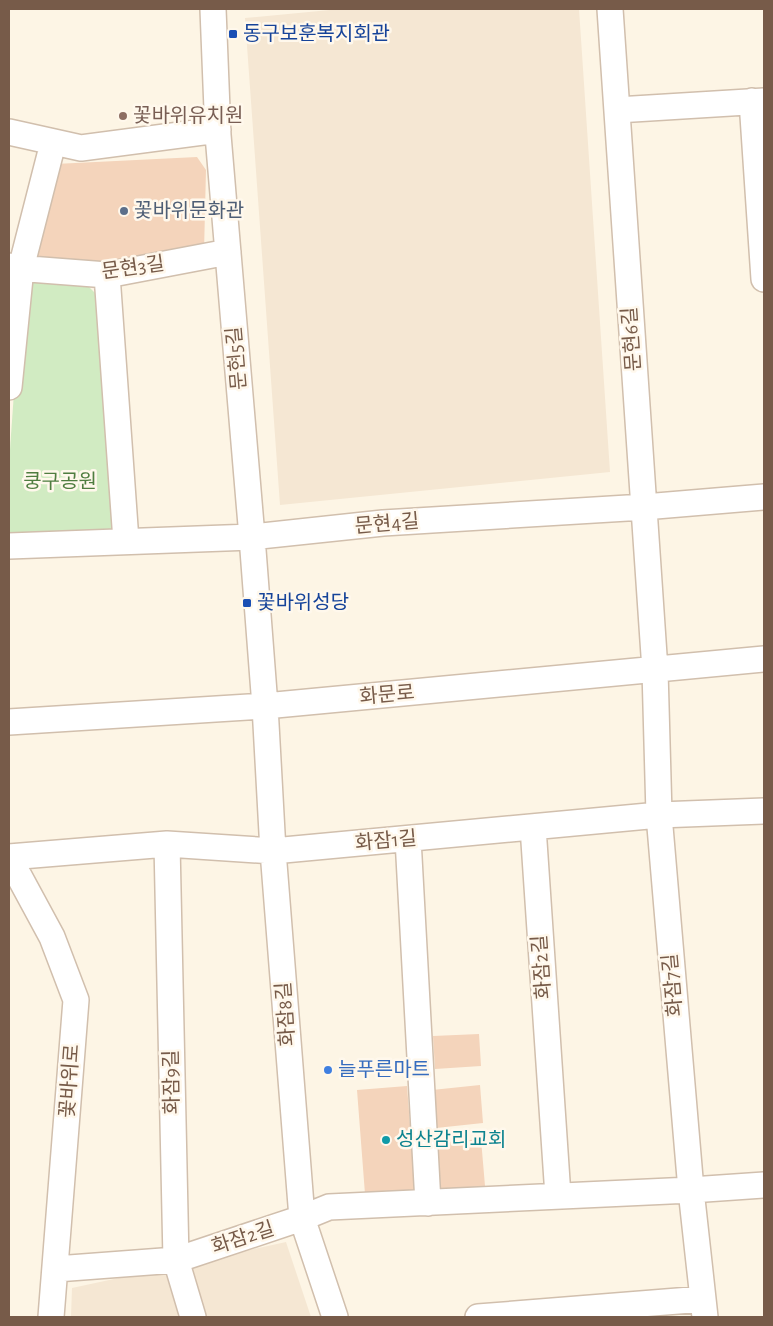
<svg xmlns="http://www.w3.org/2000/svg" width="773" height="1326" font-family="'Alegreya Sans','Noto Sans KR',sans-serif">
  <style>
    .residential { fill: #f5e7d3 }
    .green { fill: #d1ebc2 }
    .building { fill: #f4d4bb }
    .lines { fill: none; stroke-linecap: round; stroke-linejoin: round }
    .minor-casing { stroke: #d1bfad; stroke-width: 28 }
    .minor { stroke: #fff; stroke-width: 25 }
    .transit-dot { fill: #1a4fb4; stroke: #fff8ec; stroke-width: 2 }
    .education-dot { fill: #8d6e63; stroke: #fff8ec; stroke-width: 2 }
    .service-dot { fill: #5c6f8a; stroke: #fff8ec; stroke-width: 2 }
    .shop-dot { fill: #3f7fe0; stroke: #fff8ec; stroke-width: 2 }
    .culture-dot { fill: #0f9aa8; stroke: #fff8ec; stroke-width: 2 }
    .labels { text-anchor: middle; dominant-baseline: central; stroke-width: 5; stroke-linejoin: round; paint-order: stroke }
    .transit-label { font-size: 20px; fill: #164399; stroke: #fff8ec; text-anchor: start }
    .education-label { font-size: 20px; fill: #785e54; stroke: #fff8ec; text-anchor: start }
    .service-label { font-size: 20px; fill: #4e5e75; stroke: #fff8ec; text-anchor: start }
    .street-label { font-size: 20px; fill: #775b49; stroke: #fff8ec }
    .park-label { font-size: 20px; fill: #4f7d40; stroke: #fff8ec }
    .shop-label { font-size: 20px; fill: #366cbe; stroke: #fff8ec; text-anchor: start }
    .culture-label { font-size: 20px; fill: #0d838f; stroke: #fff8ec; text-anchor: start }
  </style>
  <rect width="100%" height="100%" fill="#fdf5e5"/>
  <path class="residential" d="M340,9h239l31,463 -330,33 -35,-487z
    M286,1242l25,75h-240l1,-29z"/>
  <path class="green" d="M31,280l54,3 11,11 20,230 -13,13 -94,-2v-71l12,-173z"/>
  <path class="building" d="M197,157l9,13 -2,82 -100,12 -74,-2 25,-98z
    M479,1034l2,32 -46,3 -2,-33z
    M480,1085l3,38 -47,5 -4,-38z
    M407,1086l8,104 -50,4 -8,-104z
    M481,1139l4,47 -45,4 -4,-47z"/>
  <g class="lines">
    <defs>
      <path id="minor" d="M213,9l5,126 34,402 13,169 8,145 29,367 33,99
        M610,9l45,661 4,145 32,375 14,127
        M752,101l12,178
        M617,110l147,-9
        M9,132l72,16 137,-18
        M9,266l7,2 91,7 121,-23
        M107,275l19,266
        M9,387l12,-119 32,-125
        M9,546l243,-9 131,-14 261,-16 120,-10
        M9,722l256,-16 499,-47
        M533,827l25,369
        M408,839l20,364
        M167,844l9,416 17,57
        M9,857l158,-13 106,7 386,-36 105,-4
        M9,861l10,15 33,61 24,63 -25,317
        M56,1269l120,-9 126,-42 27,-11 362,-17 73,-5
        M478,1317l225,-18"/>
    </defs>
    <use href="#minor" class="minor-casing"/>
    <use href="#minor" class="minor"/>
  </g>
  <g class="transit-dot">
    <rect x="228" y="29" width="10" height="10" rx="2.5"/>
    <rect x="242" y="598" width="10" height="10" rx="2.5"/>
  </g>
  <circle class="education-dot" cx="123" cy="116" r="5"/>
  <circle class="service-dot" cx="124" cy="211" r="5"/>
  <circle class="shop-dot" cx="328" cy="1070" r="5"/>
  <circle class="culture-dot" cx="386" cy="1140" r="5"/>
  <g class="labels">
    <g class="transit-label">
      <text x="243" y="34">동구보훈복지회관</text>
      <text x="257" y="603">꽃바위성당</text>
    </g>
    <g class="education-label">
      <text x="133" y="116">꽃바위유치원</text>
    </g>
    <g class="service-label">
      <text x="134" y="211">꽃바위문화관</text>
    </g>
    <g class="street-label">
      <text transform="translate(133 268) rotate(-8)">문현3길</text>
      <text transform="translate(632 339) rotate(-94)">문현6길</text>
      <text transform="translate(237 358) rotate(-95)">문현5길</text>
      <text transform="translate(387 524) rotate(-5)">문현4길</text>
      <text transform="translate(387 695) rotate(-5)">화문로</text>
      <text transform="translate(386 841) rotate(-5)">화잠1길</text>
      <text transform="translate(542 967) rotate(-94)">화잠2길</text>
      <text transform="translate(673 985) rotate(-95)">화잠7길</text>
      <text transform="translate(286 1014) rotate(-94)">화잠8길</text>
      <text transform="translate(70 1081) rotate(-86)">꽃바위로</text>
      <text transform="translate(172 1082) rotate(-91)">화잠9길</text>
      <text transform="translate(243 1238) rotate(-18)">화잠2길</text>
    </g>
    <g class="park-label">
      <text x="60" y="482">쿵구공원</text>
    </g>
    <g class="shop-label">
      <text x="338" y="1070">늘푸른마트</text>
    </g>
    <g class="culture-label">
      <text x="396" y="1140">성산감리교회</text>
    </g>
  </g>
  <rect width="773" height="1326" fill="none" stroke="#775b49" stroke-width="20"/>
</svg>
